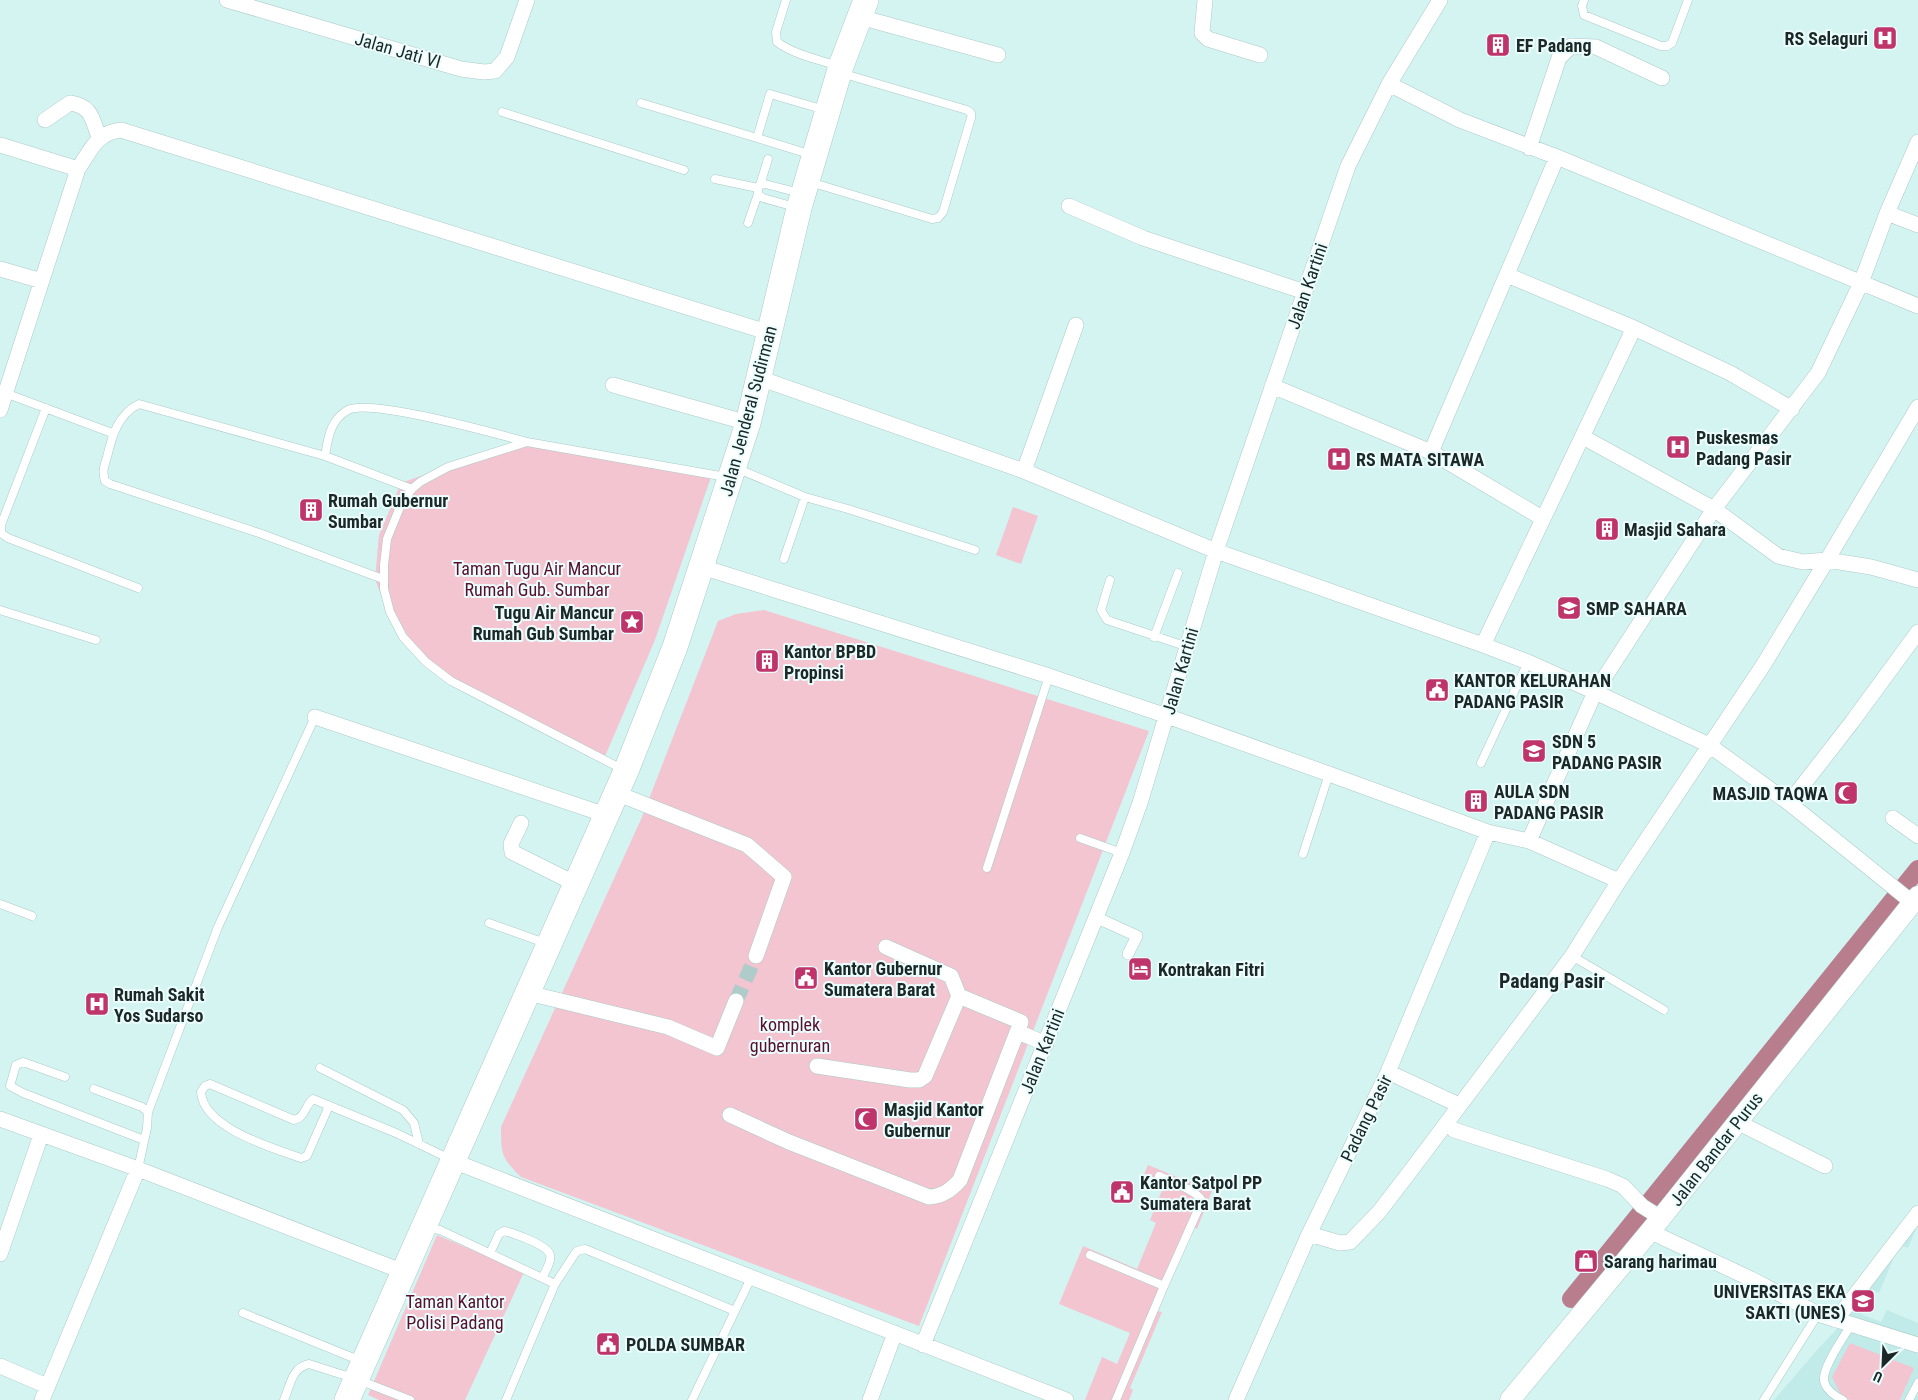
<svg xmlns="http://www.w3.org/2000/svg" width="1918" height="1400" font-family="'Roboto Condensed',sans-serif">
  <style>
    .built { fill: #c1ebe9 }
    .green { fill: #f3c5d1 }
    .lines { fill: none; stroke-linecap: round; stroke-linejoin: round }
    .canal { stroke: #b97e8e; stroke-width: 18 }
    .minor-tunnel { stroke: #afcbca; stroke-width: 15; stroke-dasharray: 15 8; stroke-linecap: butt }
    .service-casing { stroke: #abcac8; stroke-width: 9 }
    .pedestrian-casing { stroke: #abcac8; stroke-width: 12 }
    .minor-casing { stroke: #abcac8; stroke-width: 16 }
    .tertiary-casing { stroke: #abcac8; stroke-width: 21 }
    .primary-casing { stroke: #abcac8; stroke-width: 26 }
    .service { stroke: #fff; stroke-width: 8 }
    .pedestrian { stroke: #fff; stroke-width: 11 }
    .minor { stroke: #fff; stroke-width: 15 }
    .tertiary { stroke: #fff; stroke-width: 20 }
    .primary { stroke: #fff; stroke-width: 25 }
    .labels { text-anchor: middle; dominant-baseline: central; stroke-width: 4; stroke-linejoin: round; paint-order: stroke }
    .poi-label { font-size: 18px; font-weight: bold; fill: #1c2828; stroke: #ebfefd; text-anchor: start }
    .street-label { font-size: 18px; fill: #1c2828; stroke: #ebfefd }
    .park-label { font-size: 18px; fill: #580f2d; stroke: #ebfefd }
    .quarter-label { font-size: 20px; font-weight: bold; fill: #1c2828; stroke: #ebfefd }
  </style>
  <rect width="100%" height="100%" fill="#d4f4f2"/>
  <path class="built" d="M1918,1224l-10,24 -9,-3 -20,48 -7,-3 -11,24 20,8 6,-12 31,13v77h-18l13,-32 -71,29 8,3h-76l43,-50 33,-35 44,-65z"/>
  <path class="green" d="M519,441l192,36 -56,163 -52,121 -166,-87 -43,-45 -19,-50 4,-44 22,-52z
    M1013,507l25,9 -17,48 -25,-9z
    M764,610l385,121 -230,595 -398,-149c-20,-20 -20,-23 -20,-50l141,-310 76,-196 18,-7z
    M1148,1165l64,26 -15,38 -5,-3 -35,85 5,1 -32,76 3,2 -4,10h-44l17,-43 15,7 13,-31 -71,-29 24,-58 54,23 19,-46 -6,-3 13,-32 -21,-9z
    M437,1235l87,37 -59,128h-86l-11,-5z
    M1850,1343l64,25 -14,32h-50l-8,-3 -10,-20z"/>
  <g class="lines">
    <path class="canal" d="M1571,1299l347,-430"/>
    <path class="minor-tunnel" d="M736,1001l20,-45"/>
    <defs>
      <path id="service" d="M786,0l-10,32 1,10c18,13 40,17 61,24
        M1584,0l-2,6 2,9 77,31h6l5,-3 16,-43
        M641,103l116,35
        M502,112l182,58
        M812,155l-55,-17 13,-44 55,16
        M715,179l43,9
        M810,182l122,37 6,-1 5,-6 28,-94v-5l-4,-3 -126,-37
        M760,185l8,-26
        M758,188v6l5,4 32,9
        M758,188l2,-3 5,-1 35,9
        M748,223l10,-29
        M5,393l107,40
        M46,408l-45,117v8l7,5 34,13 96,37
        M325,456c3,-18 5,-36 23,-46 22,-12 149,24 179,32
        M736,468l69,29 43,12 127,41
        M784,559l21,-62
        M383,579l-124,-46 -149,-49 -5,-3c-3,-9 -1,-15 2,-24 5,-21 11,-43 32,-53l186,52 87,33
        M1110,580l-9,30 6,10 81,27
        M0,610l96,30
        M1154,637l24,-64
        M1481,763l47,-101
        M624,770l-173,-89 -25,-19 -23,-25 -13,-25 -6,-23v-24l3,-26 15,-37 10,-13 8,-7 28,-15 79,-25 199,35
        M1080,838l42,15
        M1303,854l26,-80
        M987,868l62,-192
        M0,904l32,12
        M489,923l56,20
        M1572,956l92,54
        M320,1068l83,42 11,13 5,21
        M65,1077l-42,-15 -7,3 -6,21 13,7 121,47
        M94,1089l48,18 6,5
        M329,1106l-22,50 -6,2c-28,-10 -98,-30 -100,-66l4,-6 5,-2 84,36c12,-3 11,-15 19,-21l83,34 54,26
        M138,1169l9,-41 1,-16 70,-185 97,-210
        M1159,1176c11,5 39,15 43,25l-38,85
        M428,1228l12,2 115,54
        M490,1253l9,-19 5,-3c9,2 44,14 46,24 2,6 -5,17 -8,23
        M1090,1255l74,31 -48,114
        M735,1311l16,-33
        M243,1313l118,48
        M284,1400c6,-14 8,-33 25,-36l47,15 54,21
        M506,1400l49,-116 19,-29 3,-4 8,-2 150,62 -43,89
        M1764,1400l54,-86
        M1843,1400c-8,-4 -17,-10 -19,-19 -2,-14 20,-44 27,-56
        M1909,1400l9,-17"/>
      <path id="pedestrian" d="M1095,917l42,19 -9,18"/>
      <path id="minor" d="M227,0l234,69 23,3 11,-1 12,-14 20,-57
        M1205,0l-3,33 6,6 52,16
        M860,17l138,38
        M1389,84l71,36 97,37 361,149
        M45,120l25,-17c22,3 22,16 29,34
        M0,145l78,24
        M1529,148l30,-90 12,-12 25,1 66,31
        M1069,206l74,32 162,54
        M1887,213l31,12
        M0,269l42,12
        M1507,275l127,53 96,45 62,36
        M759,378l265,93 192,80 267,94 45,17 67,30 119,-183 104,-136 43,-90 26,-70 31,-71
        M613,385l135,38
        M1272,386l159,66 111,66
        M1918,407l-91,153 44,7 47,13
        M0,410l78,-241c13,-19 18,-36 43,-39l649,203
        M1431,452l126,-295
        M1024,471l52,-146
        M702,567l347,109 118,40 162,58 159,58 41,9 90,40
        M1483,645l151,-317
        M315,717l291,98
        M616,793l131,52 37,32 -28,79
        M1789,803l63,-81 66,-90
        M1893,818l25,18
        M521,823l-10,21 1,8 64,32
        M1529,841l66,-149 114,53 80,58 124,100
        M528,993l140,34 49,21 19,-47
        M1018,1032l28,12
        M817,1066l93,14h9l6,-4 34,-80
        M1388,1072l71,33
        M730,1115l59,27 140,55c14,-1 22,-7 31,-17l61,-158 -62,-26 -8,-20 -65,-29
        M0,1119l138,50 266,103
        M1737,1122l88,44
        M1454,1130l153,49 16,7 19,20 19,12
        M453,1161l613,239
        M1649,1231l102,48 67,35 100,31
        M1309,1234l31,9 10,-1 29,-30 33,-43 160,-213 47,-75 145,-217 63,-104 -24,2 -25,-6 -64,-47 -131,-72
        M0,1254l41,-119
        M1836,1320l82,-107
        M923,1345l199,-492 18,-50 76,-252 132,-385 41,-82 51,-84
        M0,1366l47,20
        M42,1400l96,-231
        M870,1400l25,-67
        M1236,1400l73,-166 79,-162 100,-240"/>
      <path id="tertiary" d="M1510,1400l151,-182 257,-322"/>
      <path id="primary" d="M347,1400l279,-629 49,-124 73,-224 51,-215 42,-142 25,-66"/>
    </defs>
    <use href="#service" class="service-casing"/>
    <use href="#pedestrian" class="pedestrian-casing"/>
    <use href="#minor" class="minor-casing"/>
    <use href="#tertiary" class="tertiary-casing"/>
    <use href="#primary" class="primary-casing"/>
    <use href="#service" class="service"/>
    <use href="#pedestrian" class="pedestrian"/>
    <use href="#minor" class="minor"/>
    <use href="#tertiary" class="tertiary"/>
    <use href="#primary" class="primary"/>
  </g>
  <defs>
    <symbol id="hospital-square" viewBox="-11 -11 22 22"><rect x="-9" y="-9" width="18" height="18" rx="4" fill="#bf346a" stroke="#ebfefd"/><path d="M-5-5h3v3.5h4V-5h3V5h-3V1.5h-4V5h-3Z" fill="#fff"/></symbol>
    <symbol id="building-square" viewBox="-11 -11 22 22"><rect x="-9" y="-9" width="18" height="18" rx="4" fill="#bf346a" stroke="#ebfefd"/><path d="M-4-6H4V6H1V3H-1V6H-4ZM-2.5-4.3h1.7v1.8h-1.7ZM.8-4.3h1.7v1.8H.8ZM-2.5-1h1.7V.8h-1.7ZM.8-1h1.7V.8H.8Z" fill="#fff"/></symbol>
    <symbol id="school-square" viewBox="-11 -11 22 22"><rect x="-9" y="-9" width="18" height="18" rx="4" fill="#bf346a" stroke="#ebfefd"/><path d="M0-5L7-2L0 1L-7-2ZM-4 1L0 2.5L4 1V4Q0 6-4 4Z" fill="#fff"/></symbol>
    <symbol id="sight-square" viewBox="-11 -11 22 22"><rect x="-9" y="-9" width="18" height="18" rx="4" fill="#bf346a" stroke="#ebfefd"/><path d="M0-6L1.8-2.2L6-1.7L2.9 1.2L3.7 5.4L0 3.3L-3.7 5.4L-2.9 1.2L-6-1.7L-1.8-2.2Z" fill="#fff"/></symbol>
    <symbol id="civic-square" viewBox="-11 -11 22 22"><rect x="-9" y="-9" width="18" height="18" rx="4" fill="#bf346a" stroke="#ebfefd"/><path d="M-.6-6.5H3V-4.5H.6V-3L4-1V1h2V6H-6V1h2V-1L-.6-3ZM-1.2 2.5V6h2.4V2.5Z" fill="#fff"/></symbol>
    <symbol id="mosque-square" viewBox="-11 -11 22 22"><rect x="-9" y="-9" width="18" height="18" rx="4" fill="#bf346a" stroke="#ebfefd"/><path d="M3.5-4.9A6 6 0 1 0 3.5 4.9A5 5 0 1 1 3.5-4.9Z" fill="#fff"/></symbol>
    <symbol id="hotel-square" viewBox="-11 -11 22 22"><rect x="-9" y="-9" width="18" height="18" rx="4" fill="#bf346a" stroke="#ebfefd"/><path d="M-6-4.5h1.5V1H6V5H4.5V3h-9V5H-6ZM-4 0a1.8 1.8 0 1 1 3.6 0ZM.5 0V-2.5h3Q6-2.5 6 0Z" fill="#fff"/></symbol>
    <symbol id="shop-square" viewBox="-11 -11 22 22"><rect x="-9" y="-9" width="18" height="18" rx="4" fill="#bf346a" stroke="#ebfefd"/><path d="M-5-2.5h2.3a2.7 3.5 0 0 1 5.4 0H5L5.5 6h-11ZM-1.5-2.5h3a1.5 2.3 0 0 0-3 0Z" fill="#fff"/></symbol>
    <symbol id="university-square" viewBox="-11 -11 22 22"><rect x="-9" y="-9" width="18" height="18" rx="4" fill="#bf346a" stroke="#ebfefd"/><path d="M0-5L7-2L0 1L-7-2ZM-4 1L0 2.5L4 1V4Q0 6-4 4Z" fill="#fff"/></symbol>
  </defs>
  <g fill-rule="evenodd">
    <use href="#hospital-square" x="1871" y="24" width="28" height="28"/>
    <use href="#building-square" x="1484" y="31" width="28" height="28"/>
    <use href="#hospital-square" x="1664" y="433" width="28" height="28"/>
    <use href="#hospital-square" x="1325" y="445" width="28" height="28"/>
    <use href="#building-square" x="297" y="496" width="28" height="28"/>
    <use href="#building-square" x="1593" y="515" width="28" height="28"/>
    <use href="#school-square" x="1555" y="594" width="28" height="28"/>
    <use href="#sight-square" x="618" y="608" width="28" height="28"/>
    <use href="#building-square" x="753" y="647" width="28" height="28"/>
    <use href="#civic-square" x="1423" y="676" width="28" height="28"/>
    <use href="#school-square" x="1520" y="737" width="28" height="28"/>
    <use href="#mosque-square" x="1832" y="779" width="28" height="28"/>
    <use href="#building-square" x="1462" y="787" width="28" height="28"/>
    <use href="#hotel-square" x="1126" y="955" width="28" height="28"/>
    <use href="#civic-square" x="792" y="964" width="28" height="28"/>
    <use href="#hospital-square" x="83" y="990" width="28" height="28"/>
    <use href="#mosque-square" x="852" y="1105" width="28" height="28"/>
    <use href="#civic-square" x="1108" y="1178" width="28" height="28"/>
    <use href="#shop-square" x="1572" y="1247" width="28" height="28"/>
    <use href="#university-square" x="1849" y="1287" width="28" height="28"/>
    <use href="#civic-square" x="594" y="1330" width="28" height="28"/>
  </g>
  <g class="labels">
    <g class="poi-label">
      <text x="1868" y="38" text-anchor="end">RS Selaguri</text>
      <text x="1516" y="45">EF Padang</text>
      <text x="1696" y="437">Puskesmas<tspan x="1696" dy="21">Padang Pasir</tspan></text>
      <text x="1356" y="459">RS MATA SITAWA</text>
      <text x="328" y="500">Rumah Gubernur<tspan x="328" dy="21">Sumbar</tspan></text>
      <text x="1624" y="529">Masjid Sahara</text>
      <text x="1586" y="608">SMP SAHARA</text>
      <text x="614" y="612" text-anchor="end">Tugu Air Mancur<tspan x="614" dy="21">Rumah Gub Sumbar</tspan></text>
      <text x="784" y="651">Kantor BPBD<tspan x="784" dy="21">Propinsi</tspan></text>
      <text x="1454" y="680">KANTOR KELURAHAN<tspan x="1454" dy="21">PADANG PASIR</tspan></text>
      <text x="1552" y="741">SDN 5<tspan x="1552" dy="21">PADANG PASIR</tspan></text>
      <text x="1494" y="791">AULA SDN<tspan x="1494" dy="21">PADANG PASIR</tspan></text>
      <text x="1828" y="793" text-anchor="end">MASJID TAQWA</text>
      <text x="824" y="968">Kantor Gubernur<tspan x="824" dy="21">Sumatera Barat</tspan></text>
      <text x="1158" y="969">Kontrakan Fitri</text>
      <text x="114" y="994">Rumah Sakit<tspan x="114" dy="21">Yos Sudarso</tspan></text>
      <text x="884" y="1109">Masjid Kantor<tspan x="884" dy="21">Gubernur</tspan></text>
      <text x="1140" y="1182">Kantor Satpol PP<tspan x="1140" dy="21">Sumatera Barat</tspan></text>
      <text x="1604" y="1261">Sarang harimau</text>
      <text x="1846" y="1291" text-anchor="end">UNIVERSITAS EKA<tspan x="1846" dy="21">SAKTI (UNES)</tspan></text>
      <text x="626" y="1344">POLDA SUMBAR</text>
    </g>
    <g class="street-label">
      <text transform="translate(398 50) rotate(16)">Jalan Jati VI</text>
      <text transform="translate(1307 286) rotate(-71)">Jalan Kartini</text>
      <text transform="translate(748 411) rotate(-75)">Jalan Jenderal Sudirman</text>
      <text transform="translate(1180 671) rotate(-74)">Jalan Kartini</text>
      <text transform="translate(1042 1051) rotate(-68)">Jalan Kartini</text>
      <text transform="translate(1366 1118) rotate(-64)">Padang Pasir</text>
      <text transform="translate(1716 1149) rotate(-52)">Jalan Bandar Purus</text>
    </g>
    <g class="park-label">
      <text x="537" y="568">Taman Tugu Air Mancur<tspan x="537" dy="21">Rumah Gub. Sumbar</tspan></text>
      <text x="790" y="1024">komplek<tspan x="790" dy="21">gubernuran</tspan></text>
      <text x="455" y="1301">Taman Kantor<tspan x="455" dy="21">Polisi Padang</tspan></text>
    </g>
    <g class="quarter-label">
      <text x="1552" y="981">Padang Pasir</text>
    </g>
  </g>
  <g transform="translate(1883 1365) rotate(204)" stroke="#ebfefd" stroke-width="4" paint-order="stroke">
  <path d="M0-4L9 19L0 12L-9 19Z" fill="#1c2828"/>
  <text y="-8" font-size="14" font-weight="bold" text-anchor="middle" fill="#1c2828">U</text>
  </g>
</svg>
